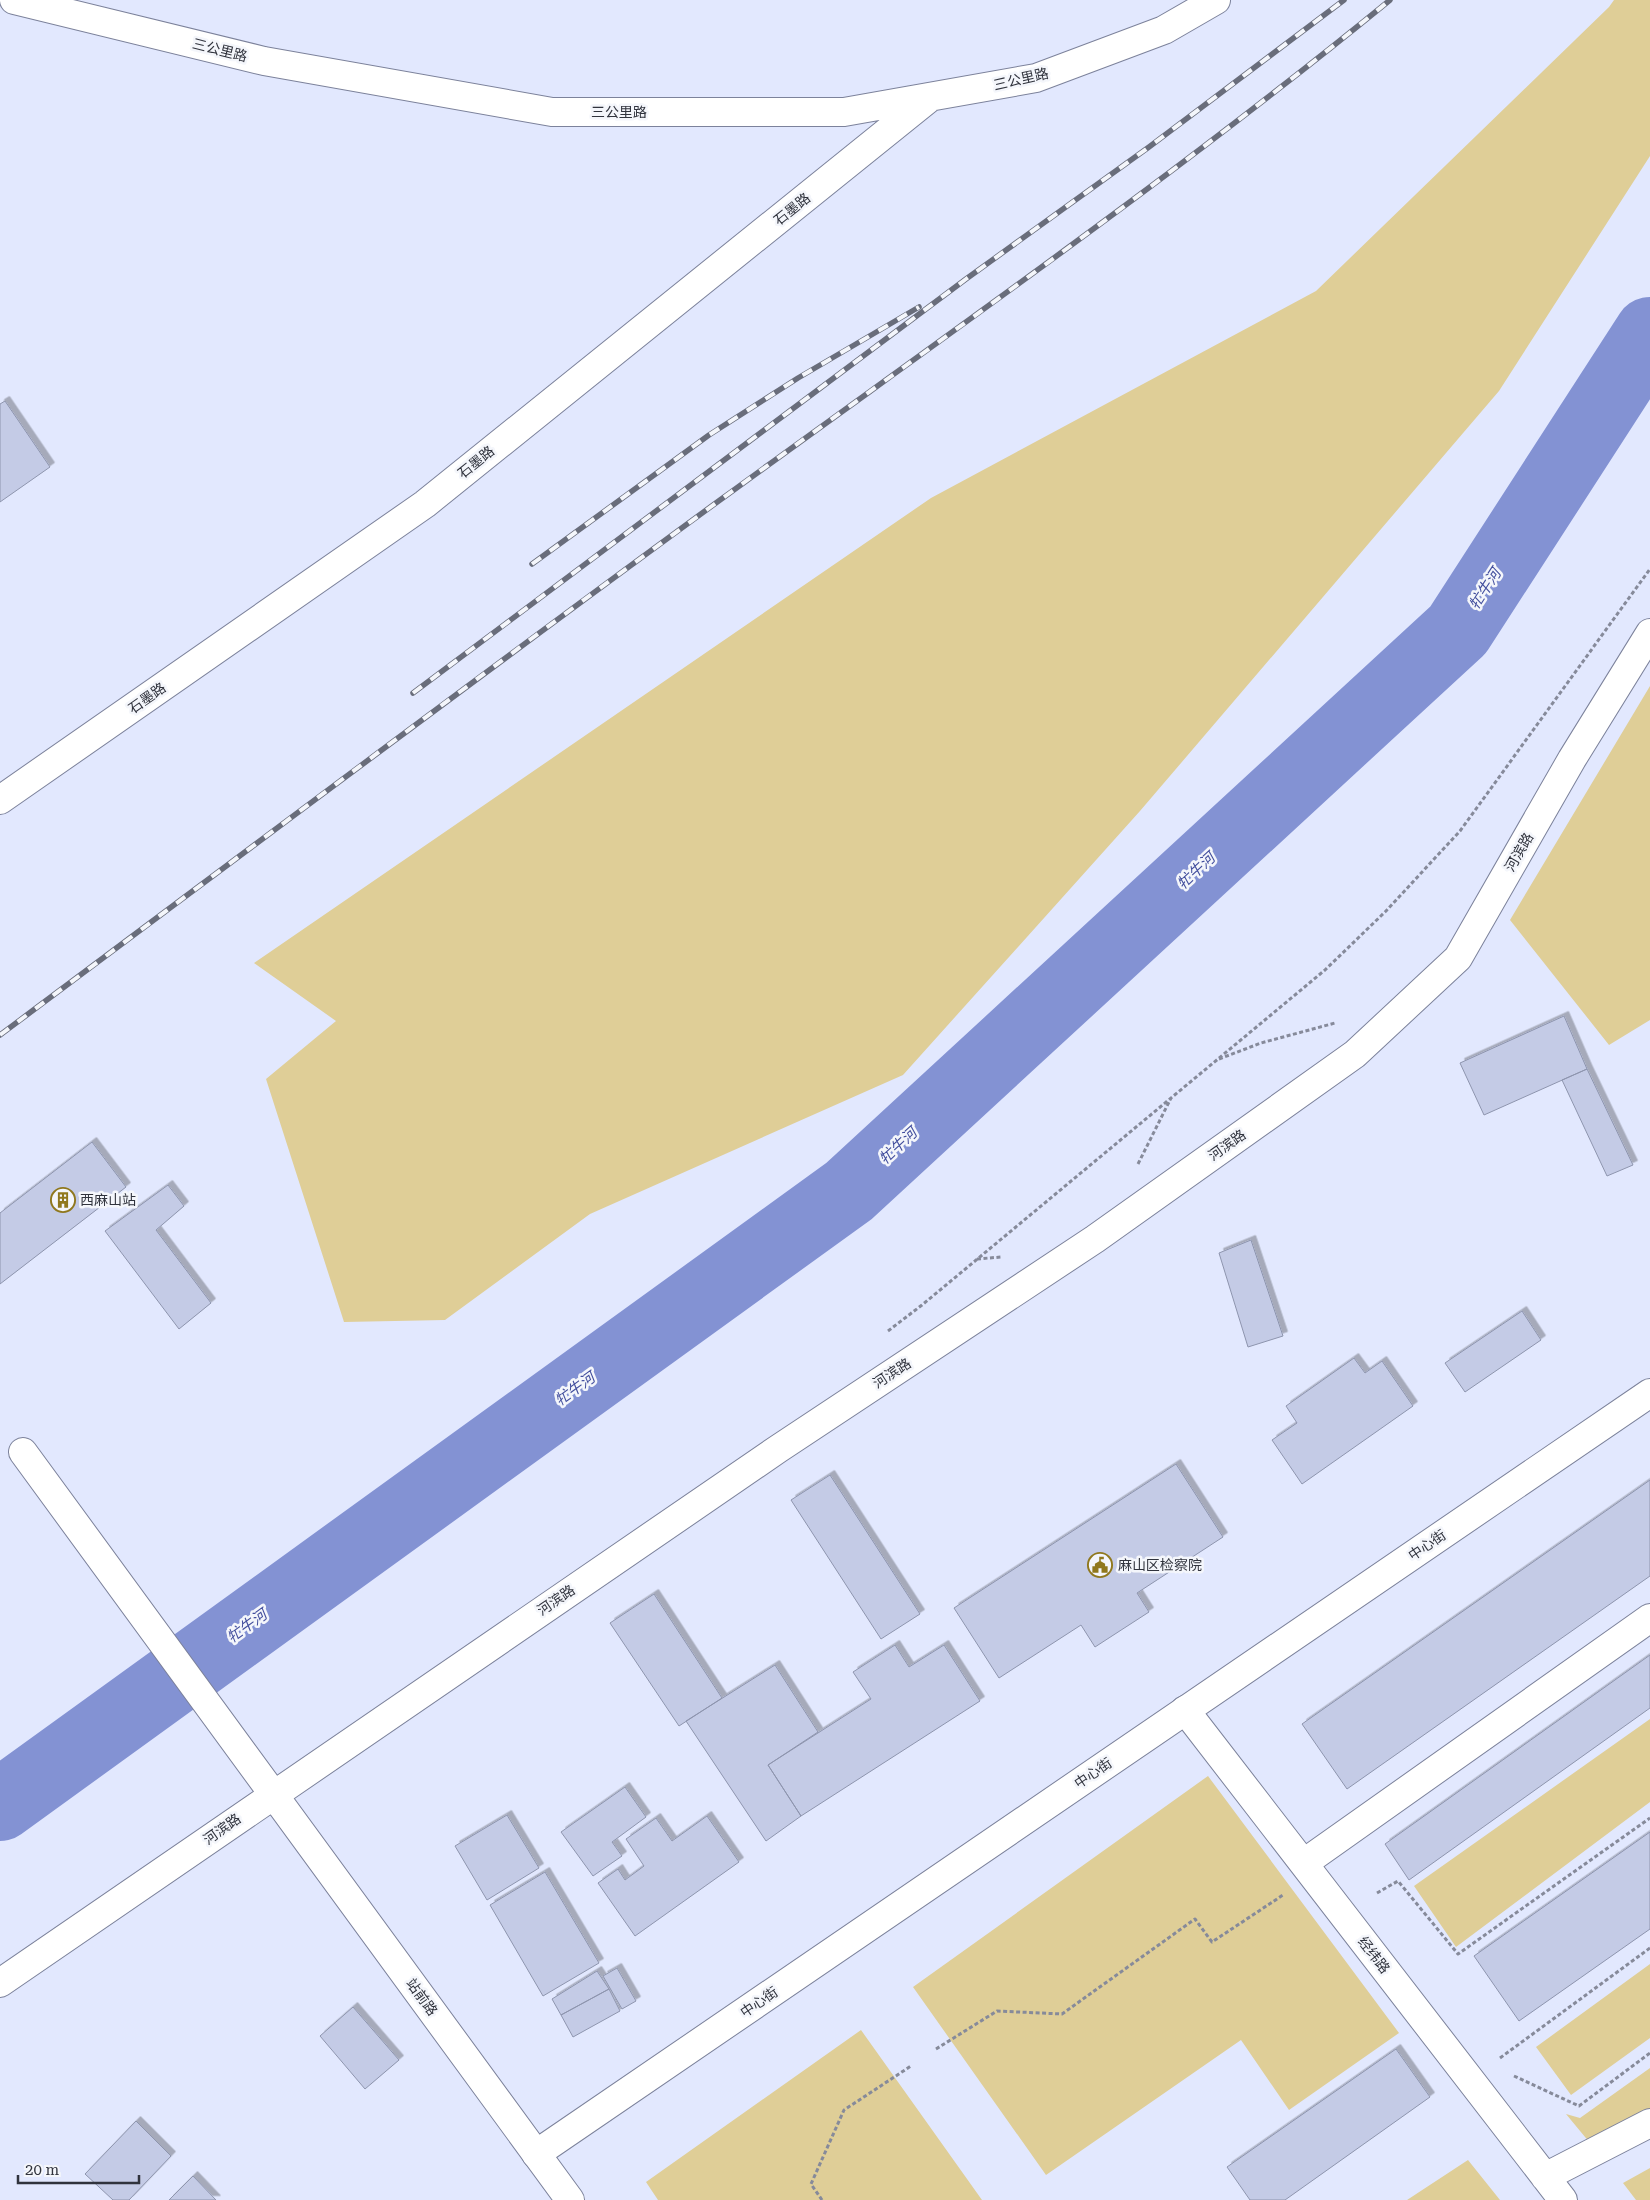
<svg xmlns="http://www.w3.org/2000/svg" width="1650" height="2200" font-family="'Roboto Serif','Noto Sans SC',serif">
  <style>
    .green { fill: #dfce97 }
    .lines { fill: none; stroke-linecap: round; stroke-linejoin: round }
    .river { stroke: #8392d3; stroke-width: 72 }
    .building { fill: #c4cbe6; stroke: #8e95ae; filter: url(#shadow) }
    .minor-casing { stroke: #7c829b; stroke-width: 30 }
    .major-casing { stroke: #7c829b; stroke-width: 30 }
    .path { stroke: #868a9a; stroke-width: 3; stroke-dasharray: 4 2.5; stroke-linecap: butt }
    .minor { stroke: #fff; stroke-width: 28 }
    .major { stroke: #fff; stroke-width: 28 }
    .rail-casing { stroke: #696d7b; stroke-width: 5.5 }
    .rail { stroke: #f4f6fb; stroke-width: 4; stroke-dasharray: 11; stroke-linecap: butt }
    .labels { text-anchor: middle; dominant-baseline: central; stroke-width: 5; stroke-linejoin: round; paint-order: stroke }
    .street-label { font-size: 14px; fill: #30333d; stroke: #f4f6fb }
    .poi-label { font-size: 14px; fill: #30333d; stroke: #f4f6fb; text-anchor: start }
    .water-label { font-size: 15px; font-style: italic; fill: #424e9d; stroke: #f4f6fb }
  </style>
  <defs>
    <filter id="shadow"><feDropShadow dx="4.5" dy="-4.5" stdDeviation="0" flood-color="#0004"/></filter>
  </defs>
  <rect width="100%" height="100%" fill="#e2e8fe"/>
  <path class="green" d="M1614,0h36v156l-151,235 -359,420 -237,264 -313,139 -145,106 -101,2 -78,-243 70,-58 -82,-58 677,-465 385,-207 293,-284z
    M1650,686v334l-41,25 -99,-125z
    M1650,1719v83l-194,145 -42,-61z
    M1208,1776l191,257 -110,77 -48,-70 -195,135 -133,-188z
    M1650,1964v74l-79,57 -35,-48z
    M861,2030l121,170h-324l-12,-18z
    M1650,2068v44l-60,31 -24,-29 14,4z
    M1468,2160l32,40h-93z
    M1650,2168v32h-14l-13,-17z"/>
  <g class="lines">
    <path class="river" d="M0,1805l849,-614 609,-561 192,-297"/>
  </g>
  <path class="building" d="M5,401l45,66 -50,35v-98z
    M1564,1016l23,53 -103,46 -24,-52z
    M1587,1069l46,96 -26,11 -45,-96z
    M92,1142l34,45 -126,97v-71z
    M168,1185l16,21 -28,24 55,73 -32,26 -74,-98z
    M1251,1240l32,96 -35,11 -29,-94z
    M1522,1311l19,29 -76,52 -20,-29z
    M1354,1358l11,15 17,-12 31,45 -111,78 -30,-44 25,-17 -11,-17z
    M1176,1464l47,73 -86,56 12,19 -54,35 -14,-22 -82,53 -45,-70z
    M830,1475l90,139 -39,25 -90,-139z
    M1650,1480v96l-303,213 -45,-65z
    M654,1594l68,104 -43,28 -69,-103z
    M895,1645l14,22 35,-22 36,56 -179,115 -33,-51 103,-66 -18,-27z
    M1650,1655v53l-241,172 -24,-36z
    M775,1665l43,67 -50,33 33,51 -35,25 -80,-120z
    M625,1787l21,30 -34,25 10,14 -29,20 -32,-44z
    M507,1815l32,53 -52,32 -32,-54z
    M707,1816l32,46 -104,74 -37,-53 20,-14 7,11 19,-14 -18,-27 30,-21 16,23z
    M1650,1832v97l-131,92 -45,-65z
    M545,1872l54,91 -56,33 -53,-91z
    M617,1968l19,33 -14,8 -19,-33z
    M597,1971l12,18 -48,26 -9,-16z
    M609,1989l11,22 -47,26 -12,-22z
    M353,2007l46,53 -34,29 -45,-53z
    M1396,2049l34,48 -145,103h-35l-23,-33z
    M136,2121l35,35 -42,44h-16l-28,-26z
    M193,2176l23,24h-47z"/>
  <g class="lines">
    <defs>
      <path id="minor" d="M14,0l250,61 288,51h292l192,-34 128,-48 52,-30
        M0,800l425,-296 503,-405
        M23,1452l547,748
        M1185,1710l378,490
        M1304,1863l346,-245
        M0,1983l778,-534 317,-210 260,-185 103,-96 114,-199 78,-126
        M1545,2177l105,-54"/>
      <path id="major" d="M536,2154l1114,-761"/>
    </defs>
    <use href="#minor" class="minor-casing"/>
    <use href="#major" class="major-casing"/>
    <path class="path" d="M1219,1059l42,-16 74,-20
      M1138,1164l33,-66
      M977,1259l24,-2
      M888,1331l34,-26 403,-335 61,-59 74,-80 190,-262
      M1377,1893l21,-12 60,73 192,-136
      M936,2049l61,-38 65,3 133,-95 17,23 71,-47
      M1500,2058l150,-110
      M1514,2076l65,30 71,-53
      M822,2200l-11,-16 33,-74 67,-44"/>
    <use href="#minor" class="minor"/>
    <use href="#major" class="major"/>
    <defs>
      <path id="rail" d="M532,564l177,-129 89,-57 121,-71
        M413,693l553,-414 183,-132 195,-147
        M0,1035c240,-179 479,-359 720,-535 225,-164 455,-324 670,-500"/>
    </defs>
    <use href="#rail" class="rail-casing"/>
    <use href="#rail" class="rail"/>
  </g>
  <defs>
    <symbol id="building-ring" viewBox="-11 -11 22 22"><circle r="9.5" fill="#f4f6fb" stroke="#90781d" stroke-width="1.5"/><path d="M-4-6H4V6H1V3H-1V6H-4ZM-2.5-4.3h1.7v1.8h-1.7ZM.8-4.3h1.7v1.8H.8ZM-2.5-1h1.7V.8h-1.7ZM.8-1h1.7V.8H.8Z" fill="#90781d"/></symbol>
    <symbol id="civic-ring" viewBox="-11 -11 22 22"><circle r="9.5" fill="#f4f6fb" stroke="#90781d" stroke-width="1.5"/><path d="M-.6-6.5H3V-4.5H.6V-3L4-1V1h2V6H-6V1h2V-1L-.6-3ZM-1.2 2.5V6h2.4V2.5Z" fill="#90781d"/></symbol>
  </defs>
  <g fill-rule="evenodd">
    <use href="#building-ring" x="49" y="1186" width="28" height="28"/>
    <use href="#civic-ring" x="1086" y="1551" width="28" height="28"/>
  </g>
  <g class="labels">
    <g class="street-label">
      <text transform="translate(220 50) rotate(14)">三公里路</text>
      <text transform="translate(1021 79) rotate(-13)">三公里路</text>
      <text x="619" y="112">三公里路</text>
      <text transform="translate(792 209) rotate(-39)">石墨路</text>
      <text transform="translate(476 462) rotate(-39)">石墨路</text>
      <text transform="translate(147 698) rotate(-35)">石墨路</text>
      <text transform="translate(1519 852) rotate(-60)">河滨路</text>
      <text transform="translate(1227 1145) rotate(-35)">河滨路</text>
      <text transform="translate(892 1373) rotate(-33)">河滨路</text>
      <text transform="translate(1427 1545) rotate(-34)">中心街</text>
      <text transform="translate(556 1600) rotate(-34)">河滨路</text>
      <text transform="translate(1093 1773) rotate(-34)">中心街</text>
      <text transform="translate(222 1829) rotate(-35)">河滨路</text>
      <text transform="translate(1374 1955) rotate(52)">经纬路</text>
      <text transform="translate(422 1997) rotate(54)">站前路</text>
      <text transform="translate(759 2002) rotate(-34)">中心街</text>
    </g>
    <g class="poi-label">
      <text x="80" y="1200">西麻山站</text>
      <text x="1118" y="1565">麻山区检察院</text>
    </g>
    <g class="water-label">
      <text transform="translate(1485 589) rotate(-57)">牤牛河</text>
      <text transform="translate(1196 871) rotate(-43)">牤牛河</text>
      <text transform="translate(898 1146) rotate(-43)">牤牛河</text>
      <text transform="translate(575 1389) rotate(-36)">牤牛河</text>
      <text transform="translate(247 1626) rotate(-36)">牤牛河</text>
    </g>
  </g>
  <path d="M18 2175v8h121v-8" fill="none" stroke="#30333d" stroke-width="2.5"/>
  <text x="25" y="2175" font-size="15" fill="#30333d" stroke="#f4f6fb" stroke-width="4" paint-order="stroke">20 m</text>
</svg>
